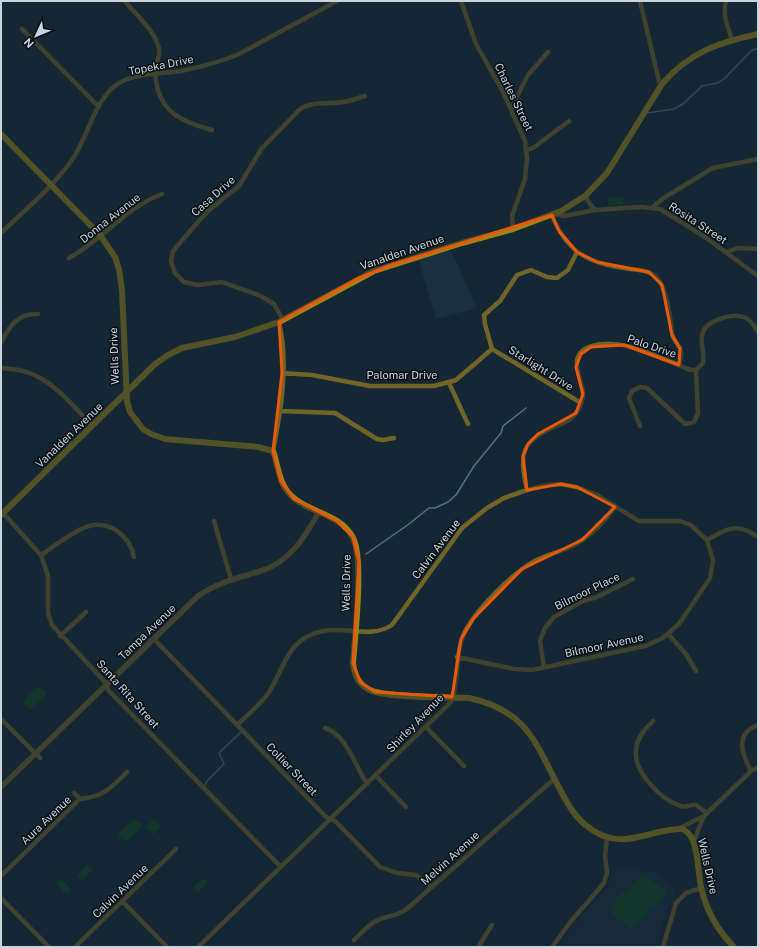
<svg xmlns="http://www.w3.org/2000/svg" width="759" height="948" font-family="'Public Sans',sans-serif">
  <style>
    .built { fill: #183042 }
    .green { fill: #114922 }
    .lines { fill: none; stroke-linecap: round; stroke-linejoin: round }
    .stream { stroke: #4c738a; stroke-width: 1.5 }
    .minor { stroke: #706427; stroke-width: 4.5 }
    .tertiary { stroke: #706427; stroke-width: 5.5 }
    .secondary { stroke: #9a8715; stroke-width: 6 }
    .marked { fill: none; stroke: #e8590c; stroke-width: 3; stroke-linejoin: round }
    .labels { text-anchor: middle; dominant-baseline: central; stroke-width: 3; stroke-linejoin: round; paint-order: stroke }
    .street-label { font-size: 11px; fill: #c9d4dd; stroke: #070f15 }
  </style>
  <rect width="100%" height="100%" fill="#152734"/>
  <path class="built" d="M451,250l26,58 -41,11 -17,-59z
    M611,870l46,1 19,21 -10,18 -8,37h-100l14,-19 32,-37 6,-10z"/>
  <path class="green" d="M623,197v7l-15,1v-7z
    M37,687h3l6,5 -1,4 -13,13h-3l-5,-6v-3z
    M134,819l8,5v3l-15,14h-3l-5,-5v-3z
    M154,819l7,8 -8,7 -7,-7z
    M88,865l5,5 -11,10 -5,-5z
    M642,875l26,16 -13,16 -5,-1 -2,8 -18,15 -21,-19 13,-18 4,1z
    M61,878l10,11 -5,5 -10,-11z
    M203,878l5,4 -10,11 -5,-5z"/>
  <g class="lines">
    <path class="stream" d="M647,113l27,-4 9,-5 19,-18 16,-3 7,-5 26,-27 4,-2h3
      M366,554l43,-30 20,-16h6l13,-6 8,-7 18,-29 27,-33 2,-7 23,-18
      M205,785l2,-4 17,-17 -5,-11 25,-24"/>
    <path class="minor" d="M125,1c11,14 30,30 34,47 2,9 -4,15 -4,24 2,39 24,49 57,58
      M461,1l15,43 27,48 22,49 2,18 -2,20 -13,37 1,13
      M640,1l19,80 3,3
      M726,1c-4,14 2,26 6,39
      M22,29l77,78
      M511,109l17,-34 20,-23
      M526,150l7,-2 36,-27
      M585,196l7,11 4,3
      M653,207l9,-8 51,-31 45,-9
      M554,214l9,2 33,-6 45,-3 19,2 45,28 53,39
      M552,215c15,38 38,49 78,54 9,1 21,1 28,10 9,10 12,38 14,53 2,15 14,12 7,33
      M1,233c24,-23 51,-45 70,-72 16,-21 23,-60 45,-76 17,-12 44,-11 65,-14 20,-4 39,-9 58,-17l98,-53
      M727,252l11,-4 20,1
      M69,258c34,-18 56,-50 93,-64
      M283,320l-9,-16 -13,-8 -39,-14 -24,3 -14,-3 -9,-9 -4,-12 2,-10 24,-28 11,-12 31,-25 23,-38 37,-38c13,-10 29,-5 44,-8 8,-1 15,-4 22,-6
      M1,343c8,-17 17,-30 37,-29
      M492,349l-7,-25 -1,-9 16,-14 17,-26 14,-5 16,7 10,1 11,-8 9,-18
      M492,349l89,54
      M1,368c7,1 15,1 22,3 27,6 51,35 69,55
      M282,373l30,2 58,11h64l22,-6 36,-31
      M449,383l19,41
      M280,411l55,2 42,26 6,1 11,-2
      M640,426l-11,-28 3,-7 8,-4 7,1 38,36 9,-2 4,-9 -2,-43
      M273,451c8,-40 16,-88 6,-129
      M527,490c-8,-36 -6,-49 29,-64 7,-3 16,-6 20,-13 4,-5 8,-14 7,-20 -2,-17 -17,-39 9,-47 29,-8 58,8 84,18 6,2 11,6 17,6h3l7,-7c2,-10 -4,-21 0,-31 4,-12 32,-20 43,-14 6,3 9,9 12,14
      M3,513l38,42 7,21v37l4,12 52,56 5,10 172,176
      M214,521l17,58
      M707,540c21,-12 30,-18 51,-3
      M41,555c14,-9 33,-25 48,-29 22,-6 41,11 45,31
      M668,634l18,20 10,17
      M60,636l26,-24
      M154,639l172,178 9,4 45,46 17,6 19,2 15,12
      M544,667l-4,-26 5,-13 9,-11 29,-16 14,-4 36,-18
      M1,719l39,39
      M653,721c-8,8 -16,17 -17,28 -3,23 25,51 45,57 5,2 10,-2 15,-1l11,8
      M237,725c11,-10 23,-20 32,-33 17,-26 17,-53 54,-61 23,-5 48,8 69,-6l70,-97 25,-20 17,-10 23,-8 19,-5 15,-1 16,3 20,8 42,26h41l11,4 16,15 6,20 -3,18 -31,46 -16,14 -18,8 -113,24 -18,-1 -57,-12
      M426,727l38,39
      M325,728c22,7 30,38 42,56
      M751,771c-9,-17 -17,-37 7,-46
      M376,776l30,31
      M74,793l6,6
      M680,828l24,-12 47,-45 7,-4
      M693,843l11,-27
      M1,876l79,-77c24,-3 30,-10 47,-27
      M1,898l48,49
      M122,901l45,46
      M354,940c7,-6 13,-14 22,-19 11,-6 21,-4 32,-13l146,-129
      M75,947l101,-98
      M198,947l253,-245c10,-24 2,-51 16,-74 12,-21 45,-54 66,-66 12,-7 25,-9 37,-15 19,-9 33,-23 45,-40
      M478,947l14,-22
      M552,947l20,-27 32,-37 3,-10 -2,-18 2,-17
      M663,947l13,-44 10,-10 15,-5"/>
    <path class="tertiary" d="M1,787l197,-191c20,-14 40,-18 63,-25 28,-9 44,-33 57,-58"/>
    <path class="secondary" d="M1,134l99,101 15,22 4,12 3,21 5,111 3,11 13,17 8,5 14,5 93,8 15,4c5,14 5,28 14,40 18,23 52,20 66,47 11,21 2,98 0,125 1,12 6,22 17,27 15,8 79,7 99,8 61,13 67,48 94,97 8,15 16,27 31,36 29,19 55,-1 85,-2 4,-1 7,2 10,5 9,10 9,39 12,53 5,22 17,44 33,60
      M1,515l153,-150 14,-10 14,-7 53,-11 44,-15 95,-51 88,-28 51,-14 48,-18 24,-15 22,-23 55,-89c28,-32 55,-41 96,-50"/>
  </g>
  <path d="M0 0H759V948H0ZM552,215l7,16 18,21 20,10 52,10 13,13 10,50 8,13 -1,17 -55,-20 -33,2 -10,7 -5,13 7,27 -7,19 -38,21 -10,10 -5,12 4,34 34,-6 16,3 38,20 -33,33 -60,29 -48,49 -13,21 -9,58 -77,-5 -15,-10 -7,-19 6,-101 -6,-25 -16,-16 -43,-22 -13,-18 -8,-30 9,-78 -3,-51 78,-43 34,-14z" fill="#152734" fill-opacity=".55" fill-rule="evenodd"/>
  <path class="marked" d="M552,215l7,16 18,21 20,10 52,10 13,13 10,50 8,13 -1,17 -55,-20 -33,2 -10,7 -5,13 7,27 -7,19 -38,21 -10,10 -5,12 4,34 34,-6 16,3 38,20 -33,33 -60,29 -48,49 -13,21 -9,58 -77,-5 -15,-10 -7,-19 6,-101 -6,-25 -16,-16 -43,-22 -13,-18 -8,-30 9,-78 -3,-51 78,-43 34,-14z"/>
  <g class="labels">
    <g class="street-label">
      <text transform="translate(161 65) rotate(-11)">Topeka Drive</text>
      <text transform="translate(514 97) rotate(64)">Charles Street</text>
      <text transform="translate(213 196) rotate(-42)">Casa Drive</text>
      <text transform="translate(110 218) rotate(-38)">Donna Avenue</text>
      <text transform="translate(698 223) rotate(33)">Rosita Street</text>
      <text transform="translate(402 252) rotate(-19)">Vanalden Avenue</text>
      <text transform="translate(652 346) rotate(19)">Palo Drive</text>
      <text transform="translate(114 356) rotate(-92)">Wells Drive</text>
      <text transform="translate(541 368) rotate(32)">Starlight Drive</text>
      <text x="402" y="375">Palomar Drive</text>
      <text transform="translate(69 435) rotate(-44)">Vanalden Avenue</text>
      <text transform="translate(436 549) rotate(-53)">Calvin Avenue</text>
      <text transform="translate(346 583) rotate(-89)">Wells Drive</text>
      <text transform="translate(587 591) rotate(-26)">Bilmoor Place</text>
      <text transform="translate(147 632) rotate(-44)">Tampa Avenue</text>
      <text transform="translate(604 645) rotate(-12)">Bilmoor Avenue</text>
      <text transform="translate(128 694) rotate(48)">Santa Rita Street</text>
      <text transform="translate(415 723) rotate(-46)">Shirley Avenue</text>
      <text transform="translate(292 769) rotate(46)">Collier Street</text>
      <text transform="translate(46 820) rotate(-44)">Aura Avenue</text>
      <text transform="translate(450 858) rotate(-42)">Melvin Avenue</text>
      <text transform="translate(708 866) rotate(77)">Wells Drive</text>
      <text transform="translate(120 891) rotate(-44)">Calvin Avenue</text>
    </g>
  </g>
  <rect width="759" height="948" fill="none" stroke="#c9d4dd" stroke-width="4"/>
  <g transform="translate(36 36) rotate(226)" stroke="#070f15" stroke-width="3" paint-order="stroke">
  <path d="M0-3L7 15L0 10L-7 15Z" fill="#c9d4dd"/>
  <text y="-6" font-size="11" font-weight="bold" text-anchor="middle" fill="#c9d4dd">N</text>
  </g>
</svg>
